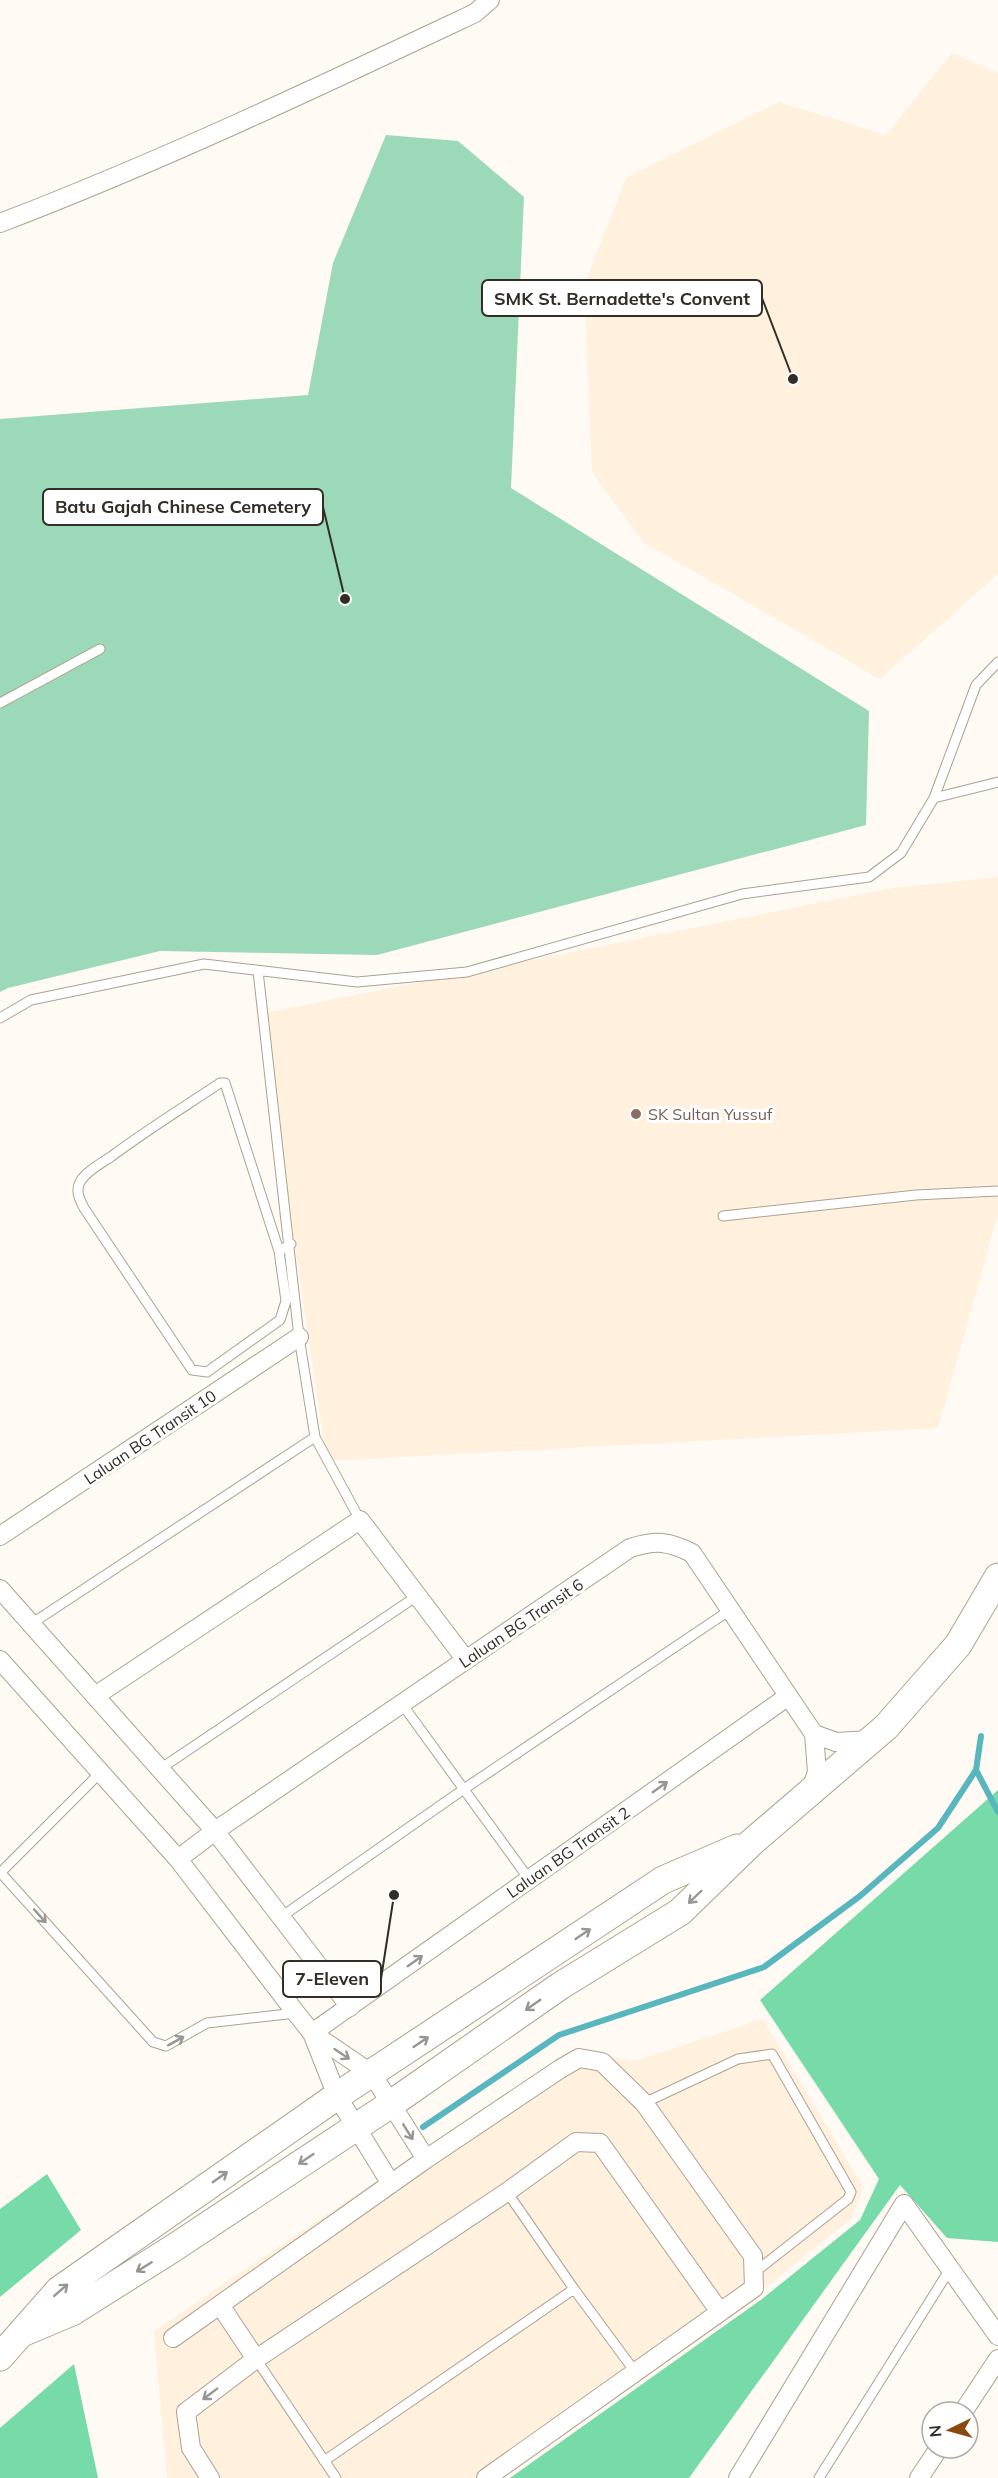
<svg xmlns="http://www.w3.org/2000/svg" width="998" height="2478" font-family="Mulish,sans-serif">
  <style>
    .built { fill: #fff1de }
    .green { fill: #9bd9b8 }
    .forest { fill: #77dba9 }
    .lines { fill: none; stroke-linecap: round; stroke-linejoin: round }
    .stream { stroke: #57b6be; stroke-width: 6 }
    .lane-casing { stroke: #ada191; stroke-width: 11 }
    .street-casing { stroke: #ada191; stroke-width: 20 }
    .secondary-casing { stroke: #ada191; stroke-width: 29 }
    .lane { stroke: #fff; stroke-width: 9 }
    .street { stroke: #fff; stroke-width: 18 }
    .secondary { stroke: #fff; stroke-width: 27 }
    .oneway { stroke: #989693 }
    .education-dot { fill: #8d6e63; stroke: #fff; stroke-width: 2 }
    .labels { text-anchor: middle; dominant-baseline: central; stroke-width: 6; stroke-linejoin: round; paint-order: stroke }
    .education-label { font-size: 16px; fill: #785e54; stroke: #fff; text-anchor: start }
    .street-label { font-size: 16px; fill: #322e27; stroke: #fff }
    .leader { fill: none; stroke: #322e27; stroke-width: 2 }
    .callout-dot { fill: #322e27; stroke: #fff; stroke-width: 2 }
    .callout { fill: #fff; stroke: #322e27; stroke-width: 2 }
    .callout-label { font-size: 18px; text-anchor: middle; font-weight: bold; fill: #322e27 }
  </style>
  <rect width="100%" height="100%" fill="#fffaf3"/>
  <path class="built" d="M952,53l46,20v501l-118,105 -237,-137 -51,-70 -8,-186 42,-108 153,-76 107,33z
    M998,877v337l-60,214 -611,33 -67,-447 633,-126z
    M763,2019l100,168 -11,31 -93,75 -260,185h-332l-13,-147 415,-280 66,10z"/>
  <path class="green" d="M386,135l72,6 66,56 -13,291 358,223 -3,114 -489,130 -217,-4 -152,37 -8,4v-573l308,-24 25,-132z"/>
  <path class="forest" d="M998,1790v452l-51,-4 -47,-53 -211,293h-179l252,-179 98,-79 19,-41 -119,-179z
    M47,2174l34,56 -81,67v-88z
    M74,2364l24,114h-98v-50z"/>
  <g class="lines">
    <path class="stream" d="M981,1736l-5,34 22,42
      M423,2127l136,-92 205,-68 96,-71 78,-68 38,-58"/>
    <defs>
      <path id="lane" d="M0,703l100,-54
        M934,798l42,-113 22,-23
        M258,971l41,366 16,100 45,83
        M0,1018l31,-18 173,-36 153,18 110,-10 275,-78 127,-17 32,-24 33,-55 64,-16
        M723,1216l193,-21 82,-4
        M279,1251l7,50 -6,19 -73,52 -15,-2 -108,-162c-4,-8 -9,-17 -4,-26 6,-11 22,-19 32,-26 35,-26 72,-49 108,-73h5l54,168 12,-7
        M31,1624l284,-187
        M402,1704l127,175
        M160,1769l257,-173
        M0,1872l153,170 13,4 41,-23 89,-10
        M1,1872l100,-100
        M281,1917l183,-128 266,-179
        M644,2103l94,-44 34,-5 79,138 -3,7 -93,73
        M574,2289l62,84
        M256,2359l80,119
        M324,2461l250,-172 -67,-97
        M819,2478l131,-209"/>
      <path id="street" d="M0,223c162,-62 318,-136 475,-210l15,-13
        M0,1536l299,-199
        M0,1589l215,242 135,176
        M0,1660l178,199 118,154 16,20 25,63 54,88
        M95,1696l265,-176 106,140
        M814,1734l22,8 35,-2
        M178,1859l37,-28 415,-283c26,-8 38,-7 62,5l122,181 3,38 -7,20
        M312,2033l475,-336
        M312,2033l60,41 54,85
        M220,2305l36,54
        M173,2338l253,-179 134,-90 19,-11 23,4 42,41 109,153 1,32 -268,190
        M963,2412l35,-53
        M210,2478l-19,-30 -5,-36 70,-53 251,-167 69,-50 24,1 120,169
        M738,2478l166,-274 94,132
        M919,2478l20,-30"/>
      <path id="secondary" d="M22,2333l50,-21 100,-63 219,-145 169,-118 120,-74 72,-70 134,-115 72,-82 40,-68
        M0,2357l59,-67 278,-194 326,-216 74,-32"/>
    </defs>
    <use href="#lane" class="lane-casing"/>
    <use href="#street" class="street-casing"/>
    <use href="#secondary" class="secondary-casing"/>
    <use href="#lane" class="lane"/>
    <use href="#street" class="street"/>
    <use href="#secondary" class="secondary"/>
  </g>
  <defs><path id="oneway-shaft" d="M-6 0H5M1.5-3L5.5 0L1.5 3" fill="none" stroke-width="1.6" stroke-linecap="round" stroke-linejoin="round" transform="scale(1.5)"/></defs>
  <g class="oneway">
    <use href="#oneway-shaft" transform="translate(660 1787) rotate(-35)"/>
    <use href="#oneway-shaft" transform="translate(695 1897) rotate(136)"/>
    <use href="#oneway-shaft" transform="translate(40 1916) rotate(48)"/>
    <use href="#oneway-shaft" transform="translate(583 1934) rotate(-34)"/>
    <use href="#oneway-shaft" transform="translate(415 1961) rotate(-35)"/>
    <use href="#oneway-shaft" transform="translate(533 2005) rotate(145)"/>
    <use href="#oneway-shaft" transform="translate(176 2041) rotate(-29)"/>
    <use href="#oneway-shaft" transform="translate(421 2042) rotate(-34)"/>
    <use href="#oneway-shaft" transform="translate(342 2054) rotate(34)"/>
    <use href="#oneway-shaft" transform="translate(408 2132) rotate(58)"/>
    <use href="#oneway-shaft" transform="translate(306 2159) rotate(146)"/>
    <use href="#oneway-shaft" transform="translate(220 2177) rotate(-35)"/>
    <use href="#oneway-shaft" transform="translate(144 2267) rotate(148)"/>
    <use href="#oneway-shaft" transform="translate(61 2290) rotate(-41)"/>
    <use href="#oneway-shaft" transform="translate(210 2394) rotate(143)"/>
  </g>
  <circle class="education-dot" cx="636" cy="1114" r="6"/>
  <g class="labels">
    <g class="education-label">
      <text x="648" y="1114">SK Sultan Yussuf</text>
    </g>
    <g class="street-label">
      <text transform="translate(150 1437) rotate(-34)">Laluan BG Transit 10</text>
      <text transform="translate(521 1623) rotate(-34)">Laluan BG Transit 6</text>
      <text transform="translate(568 1852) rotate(-35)">Laluan BG Transit 2</text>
    </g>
  </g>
  <path class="leader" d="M793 379L762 298M345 599L323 507M394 1895L381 1979"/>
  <g class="callout-dot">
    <circle cx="793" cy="379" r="6"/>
    <circle cx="345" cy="599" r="6"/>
    <circle cx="394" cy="1895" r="6"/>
  </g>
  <g class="callout">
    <rect x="482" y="280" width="280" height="36" rx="6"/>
    <rect x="43" y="489" width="280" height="36" rx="6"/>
    <rect x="283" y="1961" width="98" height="36" rx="6"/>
  </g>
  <g class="callout-label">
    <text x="622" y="305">SMK St. Bernadette's Convent</text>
    <text x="183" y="513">Batu Gajah Chinese Cemetery</text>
    <text x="332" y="1985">7-Eleven</text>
  </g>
  <g transform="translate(950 2430) rotate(265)"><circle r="28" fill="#ffffff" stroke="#adaba9" stroke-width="1.5"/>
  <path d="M0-4.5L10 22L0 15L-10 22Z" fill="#894911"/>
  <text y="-9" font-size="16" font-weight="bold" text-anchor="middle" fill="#322e27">N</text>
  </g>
</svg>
